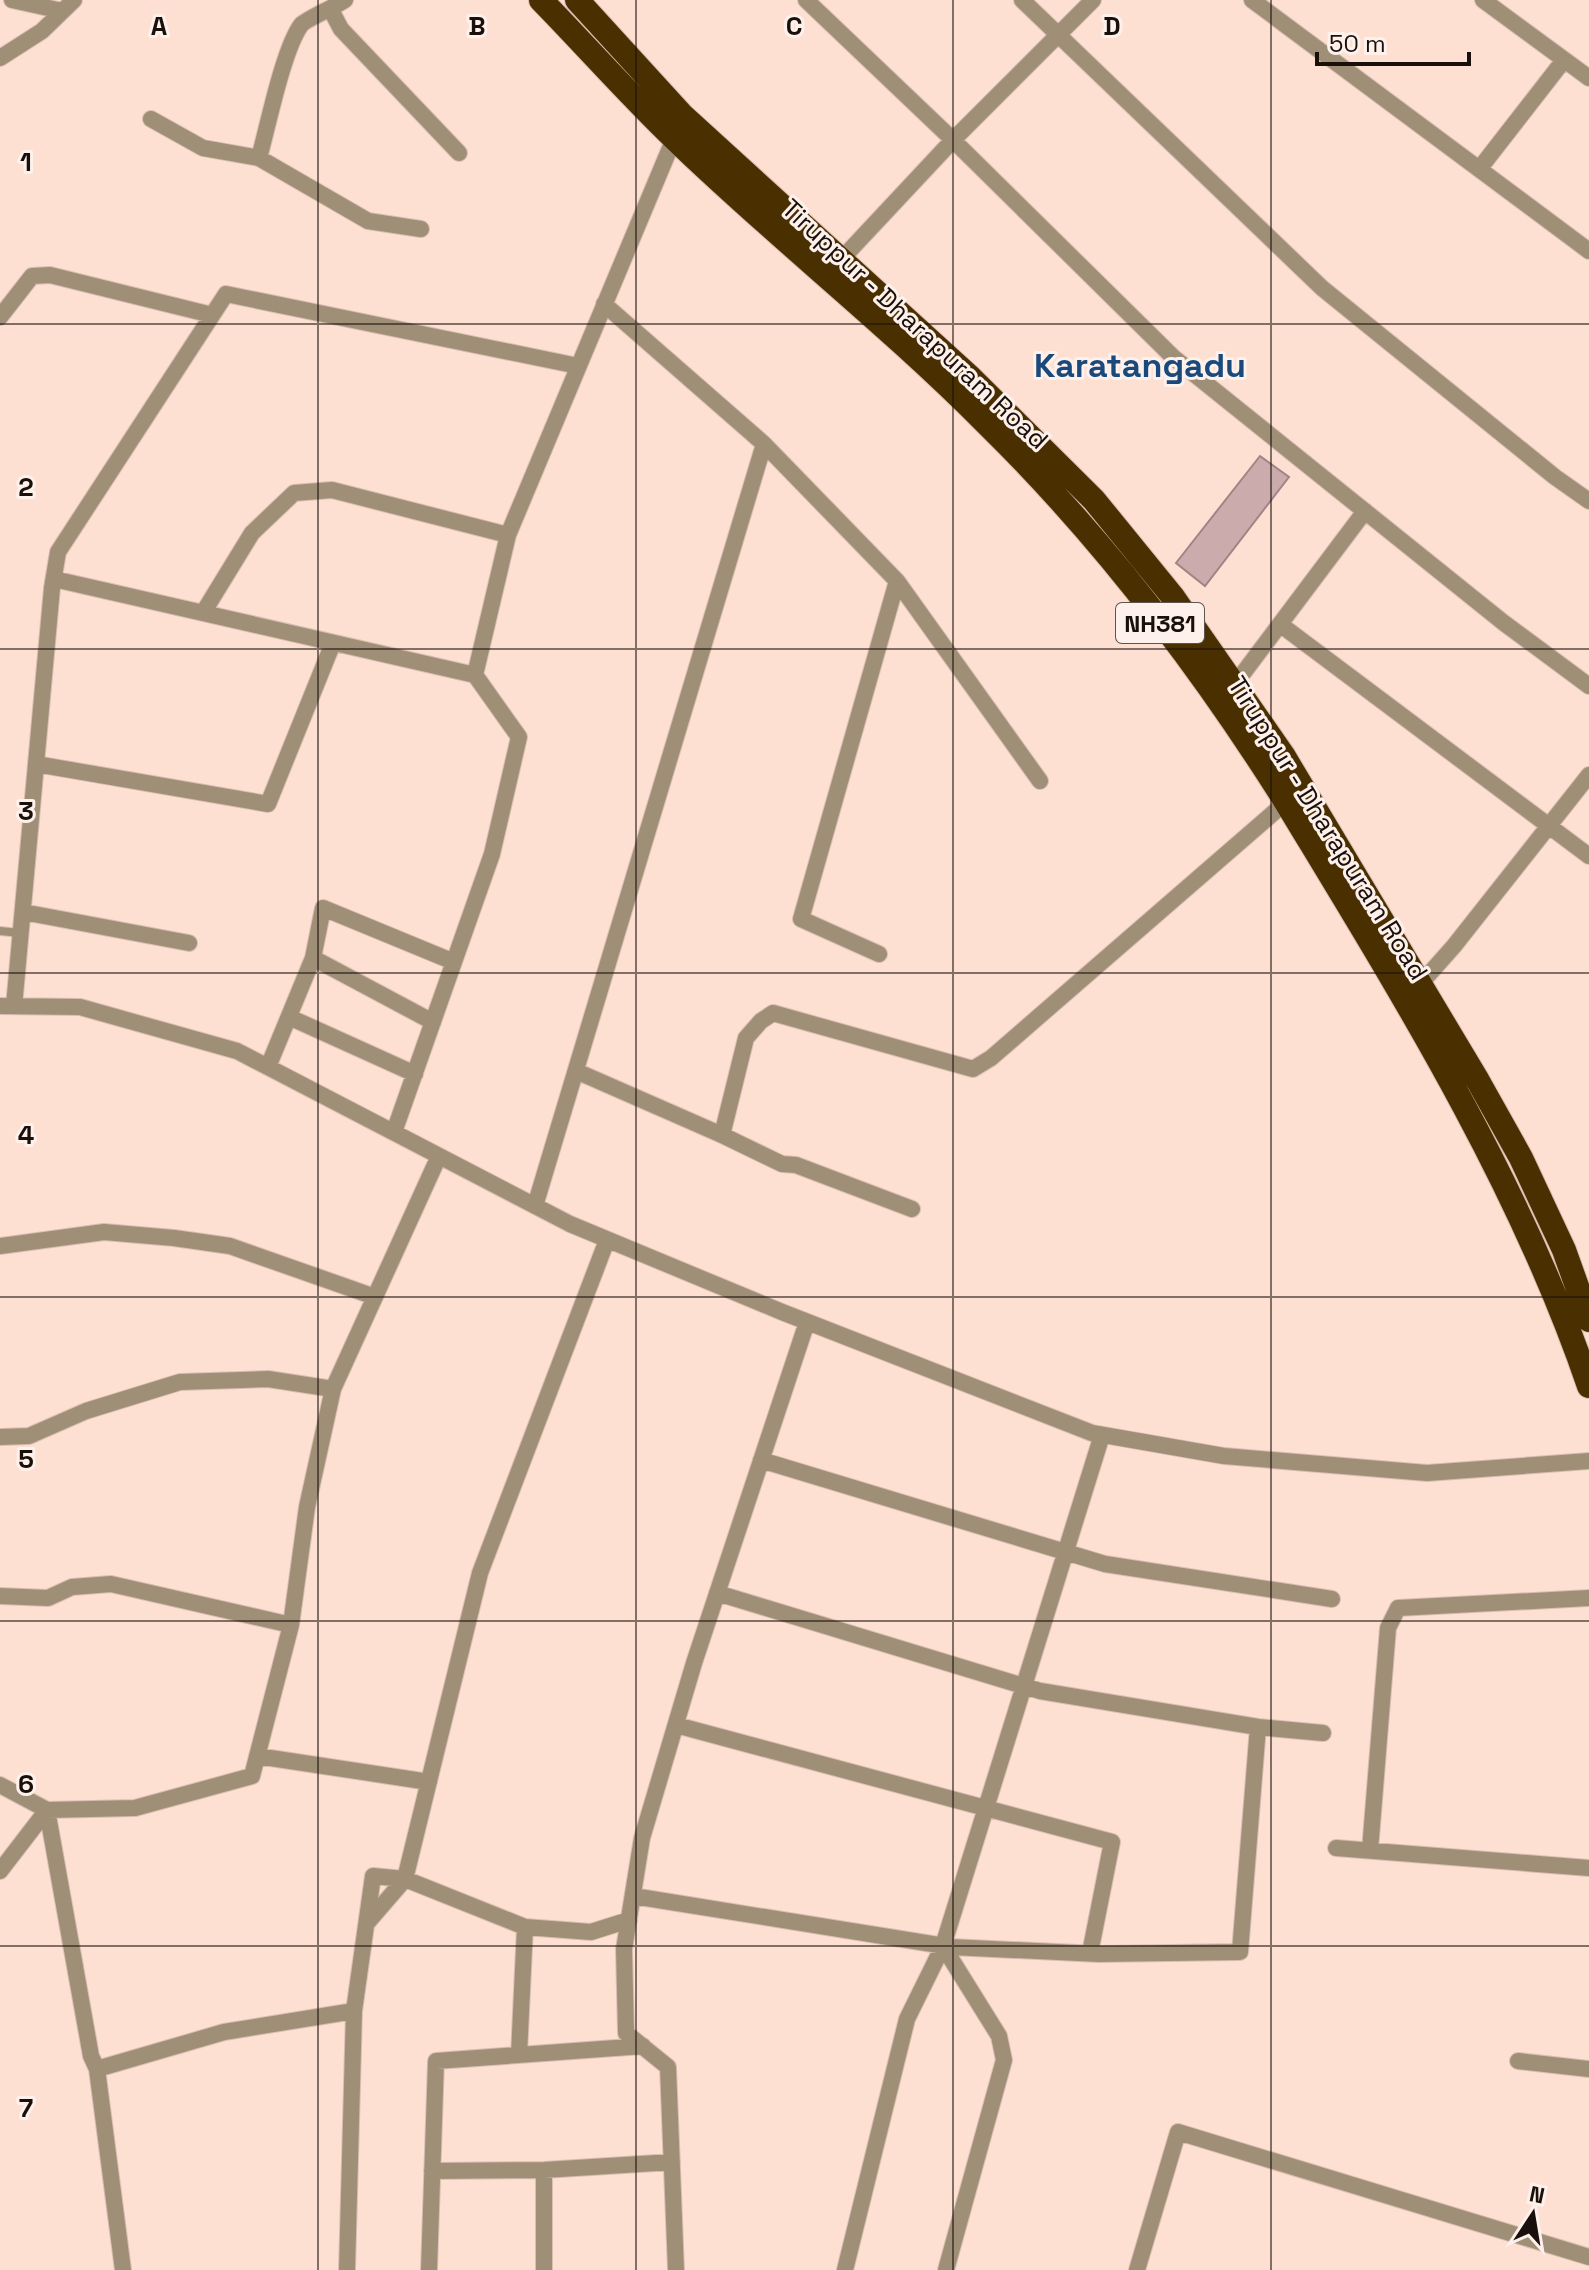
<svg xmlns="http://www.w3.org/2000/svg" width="1589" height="2270" font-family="'Space Grotesk',sans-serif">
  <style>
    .building { fill: #cbabac; stroke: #a38486; stroke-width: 2 }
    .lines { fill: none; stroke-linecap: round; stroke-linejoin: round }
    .lane-casing { stroke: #d9bfb3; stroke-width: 10 }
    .street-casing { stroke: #d9bfb3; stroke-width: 18 }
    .highway-casing { stroke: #d9bfb3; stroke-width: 26 }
    .lane { stroke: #a08f77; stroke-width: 8 }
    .street { stroke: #a08f77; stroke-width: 16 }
    .highway { stroke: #4a3000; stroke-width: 24 }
    .grid { fill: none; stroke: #19100b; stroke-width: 2; stroke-opacity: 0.55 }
    .labels { text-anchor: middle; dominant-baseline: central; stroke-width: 6; stroke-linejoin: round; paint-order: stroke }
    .shield { fill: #fef1ec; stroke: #5e544e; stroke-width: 2 }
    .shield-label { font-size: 24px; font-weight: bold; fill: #19100b }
    .street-label { font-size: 26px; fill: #19100b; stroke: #fef1ec }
    .district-label { font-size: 34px; font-weight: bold; fill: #1a497c; stroke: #fef1ec }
    .grid-label { font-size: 26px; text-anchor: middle; font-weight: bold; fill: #19100b; stroke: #fef1ec; stroke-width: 6; stroke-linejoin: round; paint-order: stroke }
  </style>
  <rect width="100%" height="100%" fill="#fee0d3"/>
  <path class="building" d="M1260,456l29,21 -84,109 -29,-23z"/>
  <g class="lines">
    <defs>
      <path id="lane" d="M0,931l20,2"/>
      <path id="street" d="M12,0l50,11
        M806,0l147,140 220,217 331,266 85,63
        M1022,0l300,288 233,189 34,24
        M1252,0l337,251
        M1483,0l106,78
        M331,10l10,19 118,124
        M0,58l42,-27 32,-31
        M151,119l52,29 56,10 109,63 53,8
        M259,158c9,-32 24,-108 42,-133 5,-6 34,-18 44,-25
        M1480,168l84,-108
        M836,265l117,-125 140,-140
        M604,304l160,140 133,137 143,200
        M0,317l32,-41 18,-1 162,40
        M54,579l421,96
        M203,613l49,-80 42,-40 38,-3 176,45
        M1281,625l308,231
        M1235,684l130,-173
        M36,764l232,40 65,-161
        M23,912l166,31
        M879,954l-78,-35 96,-338
        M313,958l120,64
        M1414,991l40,-45 135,-171
        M0,1006l80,1 157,44 333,173 212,88 310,121 132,23 203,17 162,-12
        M14,1006l38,-418 6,-36 168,-258 352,72
        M289,1017l126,57
        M268,1067l45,-109 10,-50 131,54
        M576,1071l146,64 60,29 14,1 116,44
        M394,1132l98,-278 27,-117 -44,-62 33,-140 170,-406
        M722,1135l24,-97 15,-17 12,-8 200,56 18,-11 295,-256
        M535,1206l229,-762
        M0,1246l104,-14 70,6 56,8 145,51
        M0,1437l29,-1 57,-25 94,-29 88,-3 65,10 106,-233
        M761,1460l344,104 227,35
        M717,1593l323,98 218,36 65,6
        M0,1596l48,2 24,-11 39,-3 180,41
        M676,1725l436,117 -22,111
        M257,1756l172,26
        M0,1785l47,25 88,-2 117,-32 39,-151 16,-118 26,-118
        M47,1810l44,246 6,13 26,201
        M1336,1848l253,20
        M1370,1850l18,-222 10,-20 191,-10
        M0,1871l47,-61
        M633,1896l318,51 148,7 141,-2 18,-225
        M367,1923l38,-44 120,48 66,5 38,-12
        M943,1946l56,90 5,24 -58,210
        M519,2055l6,-128
        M1518,2061l71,8
        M97,2069l127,-37 130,-21
        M544,2170v100
        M432,2171l112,-1 128,-8
        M347,2270l7,-259 19,-135 32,3 75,-306 127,-333
        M429,2270l7,-209 207,-15
        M676,2270l-8,-203 -42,-34 -2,-84 18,-111 52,-175 113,-341
        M845,2270l62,-251 36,-73 159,-511
        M1137,2270l41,-138 411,125"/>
      <path id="highway" d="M541,0c45,46 88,95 134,139 101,98 213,185 312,285 114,112 214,243 299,378 113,187 232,376 303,584
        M577,0l106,116 288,262 123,122 79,97 110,158 195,326 43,77 43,92 25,70"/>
    </defs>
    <use href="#lane" class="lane-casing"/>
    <use href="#street" class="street-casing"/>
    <use href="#highway" class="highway-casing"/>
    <use href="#lane" class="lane"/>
    <use href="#street" class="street"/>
    <use href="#highway" class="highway"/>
  </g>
  <path class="grid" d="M318,0v2270M636,0v2270M953,0v2270M1271,0v2270M0,324h1589M0,649h1589M0,973h1589M0,1297h1589M0,1621h1589M0,1946h1589"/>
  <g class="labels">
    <rect class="shield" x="1116" y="603" width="88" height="40" rx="6"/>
    <g class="shield-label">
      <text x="1160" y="623">NH381</text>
    </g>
    <g class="street-label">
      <text transform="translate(915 324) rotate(43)">Tiruppur - Dharapuram Road</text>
      <text transform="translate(1328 828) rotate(58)">Tiruppur - Dharapuram Road</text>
    </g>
    <g class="district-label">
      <text x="1140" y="365">Karatangadu</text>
    </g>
  </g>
  <g class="grid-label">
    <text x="159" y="35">A</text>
    <text x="477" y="35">B</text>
    <text x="794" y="35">C</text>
    <text x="1112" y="35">D</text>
    <text x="26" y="171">1</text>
    <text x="26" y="496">2</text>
    <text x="26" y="820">3</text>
    <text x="26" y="1144">4</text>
    <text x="26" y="1468">5</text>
    <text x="26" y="1793">6</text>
    <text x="26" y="2117">7</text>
  </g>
  <g transform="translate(1533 2214) rotate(12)" stroke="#fef1ec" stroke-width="6" paint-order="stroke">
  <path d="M0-6L14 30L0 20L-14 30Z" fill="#19100b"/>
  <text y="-12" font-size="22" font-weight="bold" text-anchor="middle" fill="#19100b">N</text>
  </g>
  <path d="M1317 52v12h152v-12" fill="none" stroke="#19100b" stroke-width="4"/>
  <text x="1329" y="52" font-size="24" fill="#19100b" stroke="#fef1ec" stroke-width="6" paint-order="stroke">50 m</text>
</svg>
